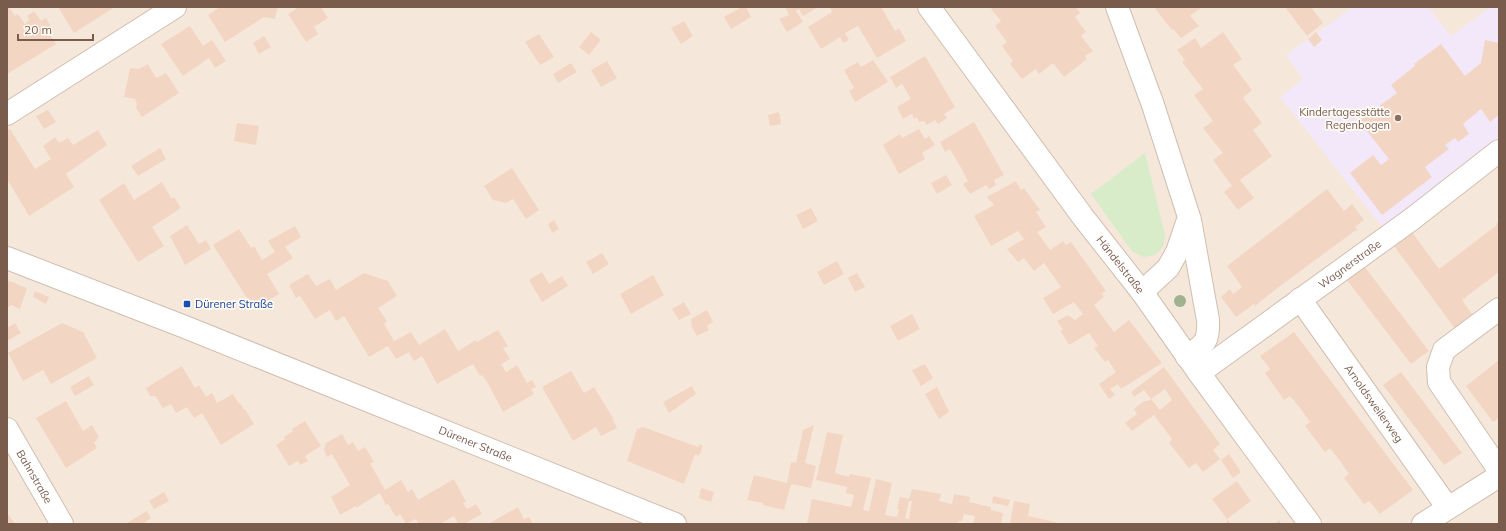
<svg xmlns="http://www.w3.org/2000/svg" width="1506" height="531" font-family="Mulish,sans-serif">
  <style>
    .residential { fill: #f5e8da }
    .education { fill: #f3e8fa }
    .green { fill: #d8ecc9 }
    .building { fill: #f3d5c3; fill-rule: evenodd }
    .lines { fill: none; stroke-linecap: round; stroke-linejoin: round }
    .minor-casing { stroke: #d1beb0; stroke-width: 24 }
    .minor { stroke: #fff; stroke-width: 22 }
    .tree { fill: #a0b28e }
    .education-dot { fill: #8d6e63; stroke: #fffaf3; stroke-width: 1.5 }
    .transit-dot { fill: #1a4fb4; stroke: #fffaf3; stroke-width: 1.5 }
    .labels { text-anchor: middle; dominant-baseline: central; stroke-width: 3.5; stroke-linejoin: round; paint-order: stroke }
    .education-label { font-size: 11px; fill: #785e54; stroke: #fffaf3; text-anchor: end }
    .street-label { font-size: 11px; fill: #7a5c4d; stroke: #fffaf3 }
    .transit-label { font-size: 11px; fill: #164399; stroke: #fffaf3; text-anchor: start }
  </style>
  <rect width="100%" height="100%" fill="#fdf6ec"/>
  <path class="residential" d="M7,7h1492v517h-1492z"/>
  <path class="education" d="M1353,7h75l23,29 40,-29h8v131l-117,89 -102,-130 23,-18 -17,-24z"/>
  <path class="green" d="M1145,153l20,82 -2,12 -8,8 -12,2 -11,-6 -41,-57z"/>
  <path class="building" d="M7,7h2l6,9 3,-2 7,10 4,-4 -2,-4 7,-5 7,10 5,-3 7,12 -4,3 7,11 -49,30z
    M58,7h57l-41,26z
    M220,7l5,1 2,-1h54l-4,2 -2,10 -11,-2 -39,25 -17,-27z
    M299,7h22l7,11 -14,9 4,7 -12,8 -18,-28z
    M742,7h4l5,10 -20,12 -7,-12z
    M785,7h33l-15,9 -4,-7 -3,2 7,11 -16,10 -8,-13 10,-4z
    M830,7h51l14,24 4,-3 7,13 -29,17 -19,-32 -13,7 4,7 -6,3 -3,-6 -19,12 -13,-22 24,-15z
    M994,7h82l4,6 -5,4 11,15 -5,4 12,15 -8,5 2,3 -23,18 -11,-14 -14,11 -3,-5 -14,10 -12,-15 3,-3 -11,-15 5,-4 -12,-16 6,-5 -10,-12z
    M1154,7h48l-12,9 9,10 -18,12 -8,-9 -1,1z
    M1285,7h26l12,16 -16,13z
    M684,21l9,15 -12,8 -10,-16z
    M190,26l13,20 9,-6 14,21 -11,7 -6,-10 -26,18 -22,-32z
    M591,32l10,8 -12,15 -10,-8z
    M1223,32l19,27 -9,6 19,25 -9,8 19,25 -9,7 19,26 -32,24 14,18 -16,12 -14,-18 8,-6 -19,-26 10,-7 -20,-25 10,-7 -19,-26 9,-6 -21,-27 3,-2 -8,-10 18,-12 6,10z
    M1316,32l6,8 -8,7 -6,-8z
    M539,34l15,23 -14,8 -15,-23z
    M264,36l7,11 -12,7 -6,-11z
    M1485,40l14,3v72l-9,7 -9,-13 -18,15 6,10 -11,8 -3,-4 -10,7 4,4 -24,18 7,10 -50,38 -32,-42 23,-18 8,10 8,-6 -30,-38 38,-28 -6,-8 24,-19 -1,-2 27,-20 24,32 16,-13z
    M925,56l30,51 -11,7 3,4 -9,6 -3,-4 -8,5 -3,-4 -5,1 -2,-5 -3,2 -2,-5 -9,5 -6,-12 14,-8 -9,-15 -6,4 -6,-11z
    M873,60l15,22 -33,20 -6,-11 5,-3 -10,-18 14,-8 3,5z
    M607,61l10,17 -16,9 -10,-17z
    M571,63l6,9 -19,11 -5,-9z
    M148,64l8,14 10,-5 13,20 -37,24 -6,-9 1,-4 -2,-5 -11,-2 6,-29 9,1z
    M48,110l8,12 -12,7 -8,-13z
    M779,112l2,12 -11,2 -2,-11z
    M974,122l30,53 -10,5 2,5 -7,4 -3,-4 -16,9 -7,-10 5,-3 -8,-15 -10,-17 -5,3 -5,-10z
    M237,123l22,3 -3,19 -22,-4z
    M10,129l25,40 16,-10 -8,-13 12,-9 4,6 9,-5 5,7 25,-15 9,15 -41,29 8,13 -45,29 -22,-37v-49z
    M919,129l6,10 4,-3 6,9 -13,8 3,6 -26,15 -16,-29 17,-11 2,4z
    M160,148l6,11 -28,17 -7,-10z
    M512,168l27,42 -13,9 -13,-20 -7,4 -13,-3 -9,-14z
    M946,175l6,10 -15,9 -6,-11z
    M1016,181l5,9 3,-2 16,22 -4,2 10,15 -9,5 13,18 13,-9 3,4 5,-3 35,49 -4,2 2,4 -10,8 20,27 15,-12 33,43 -41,26 -3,-5 -8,5 5,6 -6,4 -10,-15 17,-12 -8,-12 -3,2 -11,-14 4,-2 -9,-13 -20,12 -9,-15h3l-6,-9 11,-6 7,5 8,-6 -9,-12 -21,12 -10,-16 18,-11 -17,-24 -10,8 -10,-13 -6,4 -11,-13 17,-10 -6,-8 -27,15 -17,-30 20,-11 -7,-8z
    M162,182l9,16 3,-1 7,11 -29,19 12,19 -26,16 -39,-62 25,-17 10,17z
    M1327,189l17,22 8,-7 12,16 -9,7 3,3 -1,1 -1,-1 -76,56 -24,19v2l-2,-3 -18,13 -15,-20 9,-8 3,5 9,-7 -15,-21z
    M811,208l7,13 -15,8 -7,-14z
    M554,220l5,9 -7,4 -4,-9z
    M1499,221v51l-37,28 12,17 -18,13 -62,-84 18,-14 27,37 58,-44 -1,-1z
    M187,225l12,19 7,-4 5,9 -26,16 -15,-29z
    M295,226l6,11 -16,10 8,11 -26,16 12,20 -25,15 -41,-64 26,-16 12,19 3,-2 8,14 13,-8 -7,-11z
    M602,253l7,11 -16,10 -7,-12z
    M837,261l7,13 -20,11 -7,-13z
    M1361,262l68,89 -18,13 -67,-88z
    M542,272l7,12 13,-8 6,10 -26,16 -13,-22z
    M364,273l24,8 9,15 -19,12 9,13 -3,3 10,17 17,-9 8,13 26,-16 13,22 18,-11 1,2 21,-12 10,16 -5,2 7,11 -9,5 5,8 11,-7 10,18 5,-3 4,7 -5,2 3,5 -31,18 -16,-30 -5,-7 -2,1 -7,-12 -36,20 -15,-28 -8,5 -5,-9 -13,7 -8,-13 -19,11 -25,-41 -8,5 -6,-11 -15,9 -15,-23 -4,2 -7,-13 19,-11 8,12 14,-7 6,11z
    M857,273l8,14 -10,5 -7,-14z
    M653,275l11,20 -33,19 -11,-20z
    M7,280l20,8 -7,21 -9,-4 -4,3z
    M35,291l14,6 -3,7 -13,-7z
    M684,302l7,12 -12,6 -7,-11z
    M707,310l6,12 -6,4 2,4 -12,6 -5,-9 -1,-8z
    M912,314l8,15 -22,12 -8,-15z
    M15,323l6,10 -14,8v-13z
    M62,323l21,9 14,26 -46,26 -8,-14 -20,11 -15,-28z
    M1294,332l119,158 -33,24 -11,-13 -5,3 -20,-26 5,-4 -9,-13 -10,-13 -5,4 -20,-26 5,-4 -10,-14 -10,-12 -6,4 -19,-27 5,-4 -10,-13z
    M1499,360v58l-6,4 -27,-36z
    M925,364l8,14 -12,8 -9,-16z
    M182,366l13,22 4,-3 7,12 6,-4 5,10 16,-9 6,10 1,-1 4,7 1,-1 9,15 -33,21 -19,-32 -8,5 -7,-11 -11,6 -5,-9 -8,4 -8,-12h-5l-4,-8z
    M1164,367l56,77 -7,6 7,9 -17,13 -7,-9 -7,5 -20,-25 3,-4 -18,-24 -22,16 -7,-8 12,-9 -3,-5 10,-8h4l3,-2 9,11 12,-10 -7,-11 -14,10 -7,-9 -10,7 -3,-5z
    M571,371l13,22 10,-6 19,31h-1l5,10 -16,8 -5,-9 -23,14 -31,-54z
    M1401,372l61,81 -18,12 -61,-80z
    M89,376l5,9 -19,11 -5,-9z
    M692,386l4,8 -27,19 -6,-11z
    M937,387l12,25 -10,7 -14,-25z
    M66,401l17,30 9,-6 7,12 -5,6 3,5 -31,20 -30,-50z
    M305,421l16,25 -16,10 3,5 -8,4 -2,-4 -9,5 -13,-21 9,-6 -1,-2 9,-6 -1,-2z
    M814,425l-9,38 11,3 -5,22 -20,-4 -7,26 -21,-5v-2l-16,-3 7,-25 33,8 4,-21 5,1 7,-33z
    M643,427l55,20 1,-3 4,2 -4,10 -4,-2 -11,30 -57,-23 10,-32z
    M827,432l16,3 -8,38 14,4 1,-3 21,4 -8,32 6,1 7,-32 16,4 -7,32 12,2 2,-8h-2l3,-12 9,2 3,-10 29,5 -2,7 13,3 2,-10 16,3 -1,5 22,5v3l12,3 -2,11h-28l2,-8 -11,-2 -2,7 -5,1v2h-150l5,-25 39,8 3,-12 -8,-2 1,-6 -31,-7zM909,501h3l-3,18 -4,-1z
    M342,434l6,11 5,-3 5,9 7,-4 9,15 -4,1 15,27 16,-10 7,12 4,-3 6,11 36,-21 12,23 -3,1 4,6 9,-5 6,10 -18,10h-6l-4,-8 -14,8h-21l-3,-5 -10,5 -6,-10 -4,3 -8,-13 -2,1 -6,-12 -24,15v-2l-16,9 -9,-18 19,-12 -18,-31 -5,3 -3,-7 2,-7z
    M1229,454l12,18 -8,6 -12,-18z
    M1237,481l14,20 -24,18 4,5h-5l1,-5 -15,-20z
    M701,488l13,4 -3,10 -12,-4z
    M164,492l5,9 -15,8 -5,-8z
    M993,496l17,4 -2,6 -16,-3z
    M1014,501l16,3 -2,12 35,8h-53z
    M518,507l6,12 5,-2 4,7h-45z
    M147,511l4,7 -8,6h-18z
    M9,515l6,9h-8v-8z
    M1279,520l2,4h-7z"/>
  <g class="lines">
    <defs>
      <g id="minor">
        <path id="s1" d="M929,7l154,210 59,75 57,81 111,151"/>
        <path d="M1117,7l36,98 36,112 -12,35 -9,16 -26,24"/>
        <path d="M7,114l168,-107"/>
        <path id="s2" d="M7,258l178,69 490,197"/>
        <path id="s3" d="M1300,299l148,209"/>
        <path d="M1499,309l-55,41 -6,17 1,15 60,88"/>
        <path d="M1187,357c17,-13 22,-14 21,-37l-18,-100"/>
        <path id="s4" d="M1199,373l213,-154 87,-68"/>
        <path id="s5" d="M7,429l55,95"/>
        <path d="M1423,524l76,-48"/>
      </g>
    </defs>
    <use href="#minor" class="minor-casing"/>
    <use href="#minor" class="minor"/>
  </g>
  <circle class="tree" cx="1180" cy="301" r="6"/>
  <circle class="education-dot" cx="1398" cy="118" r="4"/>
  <rect class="transit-dot" x="183" y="300" width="8" height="8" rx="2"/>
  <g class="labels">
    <g class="education-label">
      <text x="1390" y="112">Kindertagesstätte<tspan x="1390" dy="13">Regenbogen</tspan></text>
    </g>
    <g class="street-label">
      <text stroke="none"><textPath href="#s4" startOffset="186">Wagnerstraße</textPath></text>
      <text stroke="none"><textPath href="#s1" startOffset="321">Händelstraße</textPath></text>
      <text stroke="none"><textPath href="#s3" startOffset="128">Arnoldsweilerweg</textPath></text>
      <text stroke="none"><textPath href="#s2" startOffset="504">Dürener Straße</textPath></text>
      <text stroke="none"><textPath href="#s5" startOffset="55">Bahnstraße</textPath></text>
    </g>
    <g class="transit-label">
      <text x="195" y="304">Dürener Straße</text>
    </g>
  </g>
  <rect width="1506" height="531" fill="none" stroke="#7a5c4d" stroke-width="16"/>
  <path d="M18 34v6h75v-6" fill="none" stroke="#7a5c4d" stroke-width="2"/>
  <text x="24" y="34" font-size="12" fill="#7a5c4d" stroke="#fffaf3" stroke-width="3" paint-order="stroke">20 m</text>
</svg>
